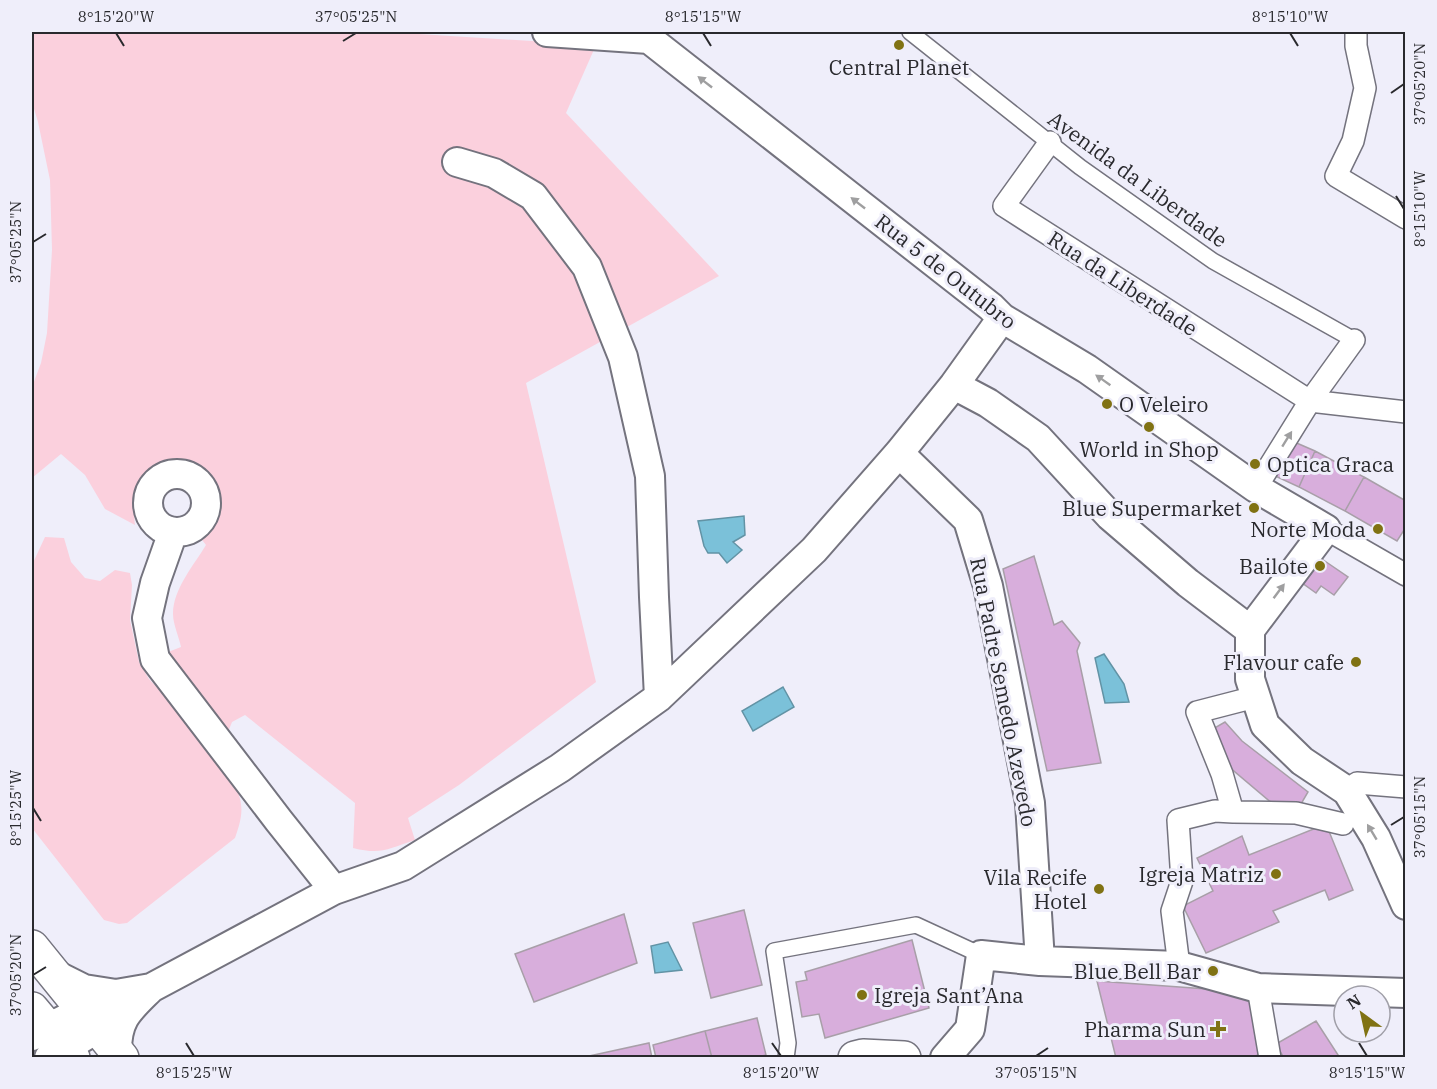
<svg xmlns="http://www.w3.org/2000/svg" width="1437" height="1089" font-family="'IBM Plex Serif',serif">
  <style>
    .green { fill: #fbd0dd }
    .water { fill: #7bc1d9; stroke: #6293a5; stroke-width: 1.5 }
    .building { fill: #d8aedc; stroke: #a89fa8; stroke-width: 1.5 }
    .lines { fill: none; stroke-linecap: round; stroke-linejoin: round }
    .service-casing { stroke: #74737e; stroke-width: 18 }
    .pedestrian-casing { stroke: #74737e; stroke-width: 24 }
    .minor-casing { stroke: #74737e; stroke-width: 32 }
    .tertiary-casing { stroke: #74737e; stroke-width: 36 }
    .service { stroke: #fff; stroke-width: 15 }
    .pedestrian { stroke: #fff; stroke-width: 21 }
    .minor { stroke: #fff; stroke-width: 28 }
    .tertiary { stroke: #fff; stroke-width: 33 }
    .oneway { fill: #9f9fa0 }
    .ticks { fill: none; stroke: #29292d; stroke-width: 2 }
    .poi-dot { fill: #807213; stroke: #efeefa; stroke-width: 2 }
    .labels { text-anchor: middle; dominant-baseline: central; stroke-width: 6; stroke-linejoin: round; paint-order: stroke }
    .poi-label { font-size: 21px; fill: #29292d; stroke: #efeefa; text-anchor: end }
    .street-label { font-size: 21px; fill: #29292d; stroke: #efeefa }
    .neatline { fill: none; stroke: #29292d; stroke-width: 2 }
    .ticks-label { font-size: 15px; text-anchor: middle; fill: #29292d }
  </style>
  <rect width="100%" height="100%" fill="#efeefa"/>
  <path class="green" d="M32,32h355l209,13 -30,68 153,163 -193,107 70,299 -137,103 -51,33 7,22c-27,9 -34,15 -62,8l2,-45 -110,-88 -13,7 -4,10 -65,-78 18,-7c-2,-10 -8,-23 -8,-33 0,-25 21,-49 33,-69l-7,-9 10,-20 7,-20c-3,-6 -6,-17 -11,-21 -2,-3 -9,-5 -12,-7 -34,-16 -63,26 -58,57l-30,-16 -20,-34 -24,-21 -29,24v-91l9,-24 6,-30 5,-83 -2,-70 -12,-58 -6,-20z
    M45,537l19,1 7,24 14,16 15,3 15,-11 15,3 2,12 -2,35 9,42 10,17 21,22 65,85c10,19 7,32 0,52l-108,85 -8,1 -15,-4 -72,-92v-263z"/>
  <path class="water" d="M744,516l1,19 -12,7 9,8 -15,13 -8,-10h-11l-4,-7 -6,-25z
    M1104,654l20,30 5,18 -24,1 -10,-45z
    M783,687l11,20 -41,24 -11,-20z
    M668,942l14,28 -27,3 -4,-27z"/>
  <path class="building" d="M1292,441l23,10 -16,36 -24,-11z
    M1315,451l49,26 -19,34 -46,-24z
    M1364,477l42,24v26l-9,14 -52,-30z
    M1316,555l32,22 -14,18 -13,-9 -5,7 -18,-13z
    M1034,556l20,69 8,-4 18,22 -3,8 24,112 -54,8 -44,-202z
    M1225,722l17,19 66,51 -7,12 -27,1 -52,-44 -11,-31z
    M1326,824l27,66 -24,10 -4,-10 -52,21 6,11 -73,31 -23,-47 30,-15 -16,-33 45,-22 7,19z
    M744,910l18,75 -51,13 -18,-75z
    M624,914l13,49 -103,39 -19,-48z
    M912,940l17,68 -104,30 -6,-24 -17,3 -6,-35 11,-2 -2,-8z
    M1097,981l151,11 19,58 -15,8h-136z
    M757,1018l9,37 -11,3h-43l-7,-27z
    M1316,1021l24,37h-56l-8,-14z
    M705,1031l7,27h-56l-3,-13z
    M649,1043l3,15h-72z"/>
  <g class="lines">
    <defs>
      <path id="service" d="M910,32l170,135 133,94 141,79
        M786,1058l2,-15 -14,-92 142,-26 65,30"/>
      <path id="pedestrian" d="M1356,32v14l9,42 -12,53 -17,35 70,42
        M1050,142l-46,64 306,195 96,11
        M1256,488l54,-87 44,-61
        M1326,529l80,46
        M1347,791l10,-8 49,4
        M1233,812l-11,-38 -25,-62 58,-15
        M1179,966l-7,-55 10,-30 -4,-61 37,-9 18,1 63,1 47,11
        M1258,988l12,70"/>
      <path id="minor" d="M547,32l102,7 342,268 11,11 85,51 169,119 70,41 -76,101v49l15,46 37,36 45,30 29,47 30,67
        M457,162l37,11 39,23 54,71 36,90 27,119 4,121 5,100
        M954,385l34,18 50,35 72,78 78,67 62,47
        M899,453l69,67 20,66 42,217 10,158
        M148 503a29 29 0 1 1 58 0a29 29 0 1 1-58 0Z
        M173,532l-18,51 -8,35 8,41 124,162 55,69
        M54,974l30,15 32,5 35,-6
        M32,1036l71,-36
        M117,1051c0,-33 12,-41 34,-63l183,-98 69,-24 157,-98 99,-71 155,-147 85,-97 55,-68 48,-67
        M49,1058l67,-41
        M945,1058l25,-29 11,-74 59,6 139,5 79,22 148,5"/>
      <path id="tertiary" d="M32,947l90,111
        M32,1009l41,49
        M855,1058l8,-2 41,2"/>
    </defs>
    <use href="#service" class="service-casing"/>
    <use href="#pedestrian" class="pedestrian-casing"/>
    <use href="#minor" class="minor-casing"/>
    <use href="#tertiary" class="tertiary-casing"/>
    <use href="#service" class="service"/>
    <use href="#pedestrian" class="pedestrian"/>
    <use href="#minor" class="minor"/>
    <use href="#tertiary" class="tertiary"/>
  </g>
  <defs><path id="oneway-solid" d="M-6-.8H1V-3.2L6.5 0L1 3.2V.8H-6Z" transform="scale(1.5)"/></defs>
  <g class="oneway">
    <use href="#oneway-solid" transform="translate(705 82) rotate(-142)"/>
    <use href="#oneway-solid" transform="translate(858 203) rotate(-142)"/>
    <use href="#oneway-solid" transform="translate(1103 380) rotate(-145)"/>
    <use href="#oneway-solid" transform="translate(1287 439) rotate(-58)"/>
    <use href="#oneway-solid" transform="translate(1279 591) rotate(-53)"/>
    <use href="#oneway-solid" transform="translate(1372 832) rotate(-121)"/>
  </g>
  <path class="ticks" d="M116,33l8,13M703,33l8,13M1290,33l8,13M343,41l13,-8M1391,93l13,-9M1396,196l8,13M33,242l13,-8M33,808l8,13M1391,825l13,-8M33,975l13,-8M186,1043l8,13M772,1043l9,13M1359,1043l8,13M1036,1056l12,-8"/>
  <g class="poi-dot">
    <circle cx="899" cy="45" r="6"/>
    <circle cx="1107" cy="404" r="6"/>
    <circle cx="1149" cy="427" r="6"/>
    <circle cx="1255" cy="464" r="6"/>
    <circle cx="1254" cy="508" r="6"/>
    <circle cx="1378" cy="529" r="6"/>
    <circle cx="1320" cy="566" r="6"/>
    <circle cx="1356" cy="662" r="6"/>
    <circle cx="1276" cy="874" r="6"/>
    <circle cx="1099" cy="889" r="6"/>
    <circle cx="1213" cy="971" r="6"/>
    <circle cx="862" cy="995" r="6"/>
    <path d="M1215 1020h6v6h6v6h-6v6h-6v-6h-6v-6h6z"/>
  </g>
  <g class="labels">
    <g class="poi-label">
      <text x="899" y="67" text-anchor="middle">Central Planet</text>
      <text x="1119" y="404" text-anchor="start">O Veleiro</text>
      <text x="1149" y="449" text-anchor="middle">World in Shop</text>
      <text x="1267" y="464" text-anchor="start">Optica Graca</text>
      <text x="1242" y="508">Blue Supermarket</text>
      <text x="1366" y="529">Norte Moda</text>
      <text x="1308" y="566">Bailote</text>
      <text x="1344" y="662">Flavour cafe</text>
      <text x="1264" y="874">Igreja Matriz</text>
      <text x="1087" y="877">Vila Recife<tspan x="1087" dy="24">Hotel</tspan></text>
      <text x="1201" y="971">Blue Bell Bar</text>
      <text x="874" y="995" text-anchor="start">Igreja Sant’Ana</text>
      <text x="1206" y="1029">Pharma Sun</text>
    </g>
    <g class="street-label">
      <text transform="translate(1138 179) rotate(36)">Avenida da Liberdade</text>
      <text transform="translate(946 271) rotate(38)">Rua 5 de Outubro</text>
      <text transform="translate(1123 283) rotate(33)">Rua da Liberdade</text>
      <text transform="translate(1004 692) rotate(79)">Rua Padre Semedo Azevedo</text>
    </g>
  </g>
  <rect width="1437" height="1089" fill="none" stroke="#efeefa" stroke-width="66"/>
  <g transform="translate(1362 1014) rotate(327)"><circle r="28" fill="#efeefa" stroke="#a09fa8" stroke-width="1.5"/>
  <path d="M0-4.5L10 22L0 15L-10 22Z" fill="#807213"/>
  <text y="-9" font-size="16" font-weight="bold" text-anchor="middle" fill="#29292d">N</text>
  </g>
  <rect x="33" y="33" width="1371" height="1023" class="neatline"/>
  <g class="ticks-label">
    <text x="116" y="22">8°15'20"W</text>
    <text x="356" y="22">37°05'25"N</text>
    <text x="703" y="22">8°15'15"W</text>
    <text x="1290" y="22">8°15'10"W</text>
    <text transform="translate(1420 84) rotate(-90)" y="5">37°05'20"N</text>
    <text transform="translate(1420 209) rotate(-90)" y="5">8°15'10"W</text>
    <text transform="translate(16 242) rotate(-90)" y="5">37°05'25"N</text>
    <text transform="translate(16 808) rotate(-90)" y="5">8°15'25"W</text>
    <text transform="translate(1420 817) rotate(-90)" y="5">37°05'15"N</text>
    <text transform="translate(16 975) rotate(-90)" y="5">37°05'20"N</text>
    <text x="194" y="1078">8°15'25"W</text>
    <text x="781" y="1078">8°15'20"W</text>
    <text x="1036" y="1078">37°05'15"N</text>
    <text x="1367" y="1078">8°15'15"W</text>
  </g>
</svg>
